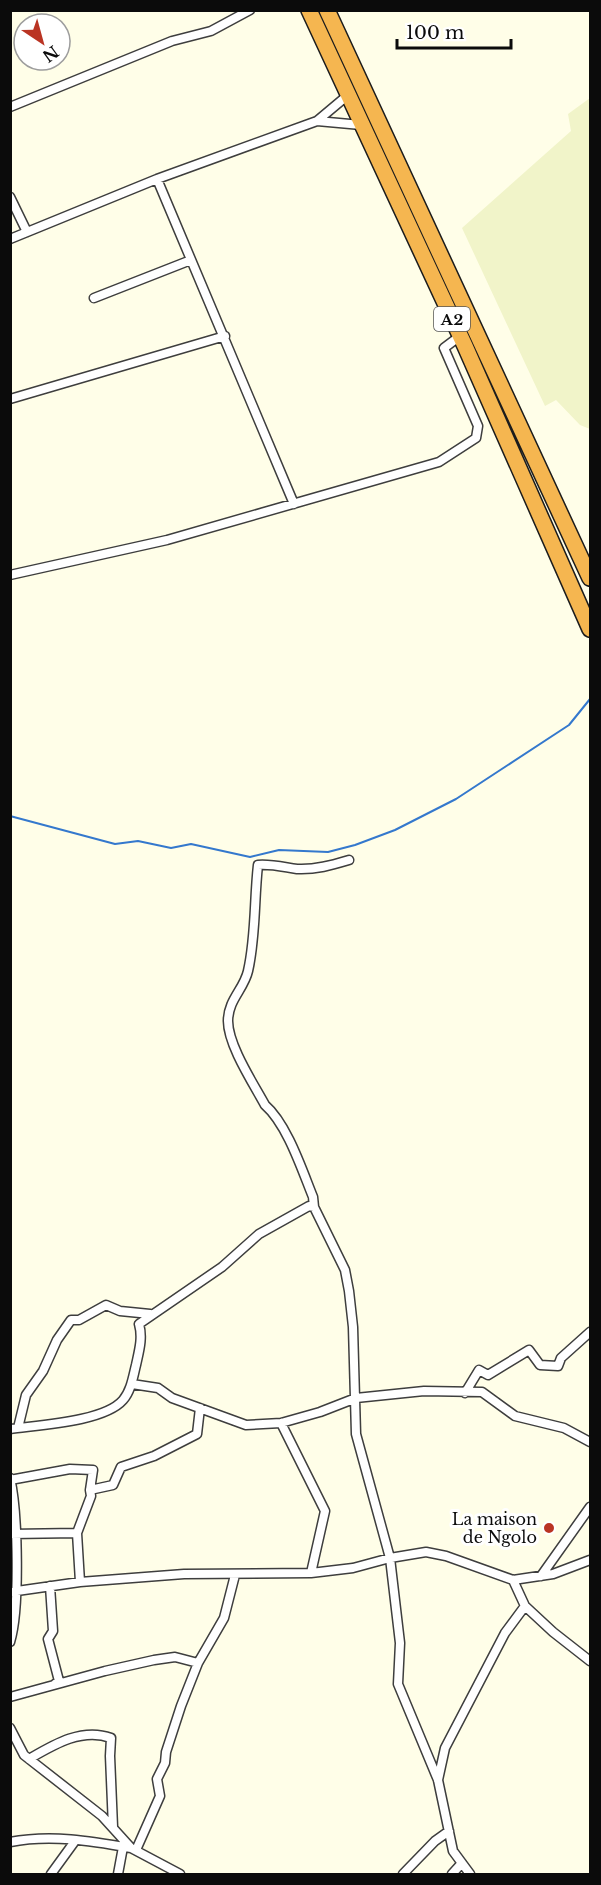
<svg xmlns="http://www.w3.org/2000/svg" width="601" height="1885" font-family="'Libre Baskerville',serif">
  <style>
    .farmland { fill: #f1f4c9 }
    .lines { fill: none; stroke-linecap: round; stroke-linejoin: round }
    .stream { stroke: #3478cd; stroke-width: 2 }
    .street-casing { stroke: #3e3e3e; stroke-width: 11 }
    .highway-casing { stroke: #1c1c1c; stroke-width: 18 }
    .street { stroke: #fff; stroke-width: 8 }
    .highway { stroke: #f5b650; stroke-width: 15 }
    .poi-dot { fill: #ba3423; stroke: #fff; stroke-width: 2 }
    .labels { text-anchor: middle; dominant-baseline: central; stroke-width: 6; stroke-linejoin: round; paint-order: stroke }
    .shield { fill: #fff; stroke: #545454; stroke-width: 1.5 }
    .shield-label { font-size: 15px; font-weight: bold; fill: #0b0b0b }
    .poi-label { font-size: 16px; fill: #0b0b0b; stroke: #fff; text-anchor: end }
  </style>
  <rect width="100%" height="100%" fill="#fffee8"/>
  <path class="farmland" d="M590,98v331l-10,-4 -24,-25 -11,6 -83,-178 109,-97 -3,-17z"/>
  <g class="lines">
    <path class="stream" d="M10,816l105,28 23,-3 33,7 20,-4 59,13 29,-7 49,2 27,-7 40,-15 61,-31 113,-74 21,-26"/>
    <defs>
      <path id="street" d="M10,107l162,-66 39,-10 39,-21
        M317,121l44,4
        M157,179l137,325
        M10,197l17,35
        M10,239l147,-60 160,-58 31,-26
        M94,298l97,-38
        M10,399l215,-63
        M10,575l157,-35 272,-78 37,-24 2,-12 -34,-78 16,-12
        M314,1207l-1,-10c-11,-27 -26,-73 -48,-92 -12,-22 -37,-60 -37,-84 0,-21 16,-32 20,-50 8,-35 6,-71 10,-106 14,-1 25,2 39,4 18,1 35,-4 52,-9
        M132,1384l26,4 14,10 74,27 35,-2 39,-11 36,-14 68,-7 58,1 33,24 49,12 26,14
        M465,1393l14,-23 9,5 41,-25 11,15 18,1 3,-8 29,-26
        M281,1423l44,88 -14,62
        M18,1428l8,-33 17,-24 14,-31 14,-20h8l27,-15 14,6 30,3
        M10,1429c28,-4 94,-7 113,-29 8,-9 10,-23 13,-35 3,-14 7,-27 3,-41l83,-57 37,-33 50,-28 5,1 31,63 4,21 4,36 3,107 34,124 10,85 -2,41 40,96 15,71 17,23
        M10,1478c8,34 10,132 0,164
        M10,1480l60,-11 23,1 -3,20
        M11,1534l66,-1
        M541,1576l49,-69
        M513,1580l12,26 28,26 37,29
        M80,1582l-3,-49 14,-37 -1,-6 23,-5 8,-18 33,-11 43,-22 3,-26
        M50,1586l3,45 -5,8 11,42 -4,3
        M10,1592l70,-10 104,-8 127,-1 42,-5 37,-10 36,-6 20,4 67,24 40,-6 37,-14
        M10,1697l95,-26 49,-11 21,-3 23,6
        M10,1728l14,27 78,61 29,32 49,26
        M29,1759c24,-14 53,-32 82,-21l-1,18 3,71
        M438,1780l7,-32 60,-115 20,-27
        M10,1842c41,-8 81,-1 121,6
        M136,1850l24,-54 -3,-17 8,-16 1,-11 15,-46 17,-43 26,-45 11,-43
        M51,1874l24,-33
        M118,1874l5,-27
        M403,1874l32,-33 14,-10
        M452,1874l10,-11"/>
      <path id="highway" d="M309,10l156,336 125,283
        M327,10l263,568"/>
    </defs>
    <use href="#street" class="street-casing"/>
    <use href="#highway" class="highway-casing"/>
    <use href="#street" class="street"/>
    <use href="#highway" class="highway"/>
  </g>
  <circle class="poi-dot" cx="549" cy="1528" r="6"/>
  <g class="labels">
    <rect class="shield" x="434" y="307" width="36" height="24" rx="4.5"/>
    <g class="shield-label">
      <text x="452" y="319">A2</text>
    </g>
    <g class="poi-label">
      <text x="537" y="1519">La maison<tspan x="537" dy="18">de Ngolo</tspan></text>
    </g>
  </g>
  <rect width="601" height="1885" fill="none" stroke="#0b0b0b" stroke-width="24"/>
  <g transform="translate(42 42) rotate(144)"><circle r="28" fill="#ffffff" stroke="#9d9d9d" stroke-width="1.5"/>
  <path d="M0-4.5L10 22L0 15L-10 22Z" fill="#ba3423"/>
  <text y="-9" font-size="16" font-weight="bold" text-anchor="middle" fill="#0b0b0b">N</text>
  </g>
  <path d="M397 39v9h114v-9" fill="none" stroke="#0b0b0b" stroke-width="3"/>
  <text x="406" y="39" font-size="18" fill="#0b0b0b" stroke="#ffffff" stroke-width="4.5" paint-order="stroke">100 m</text>
</svg>
